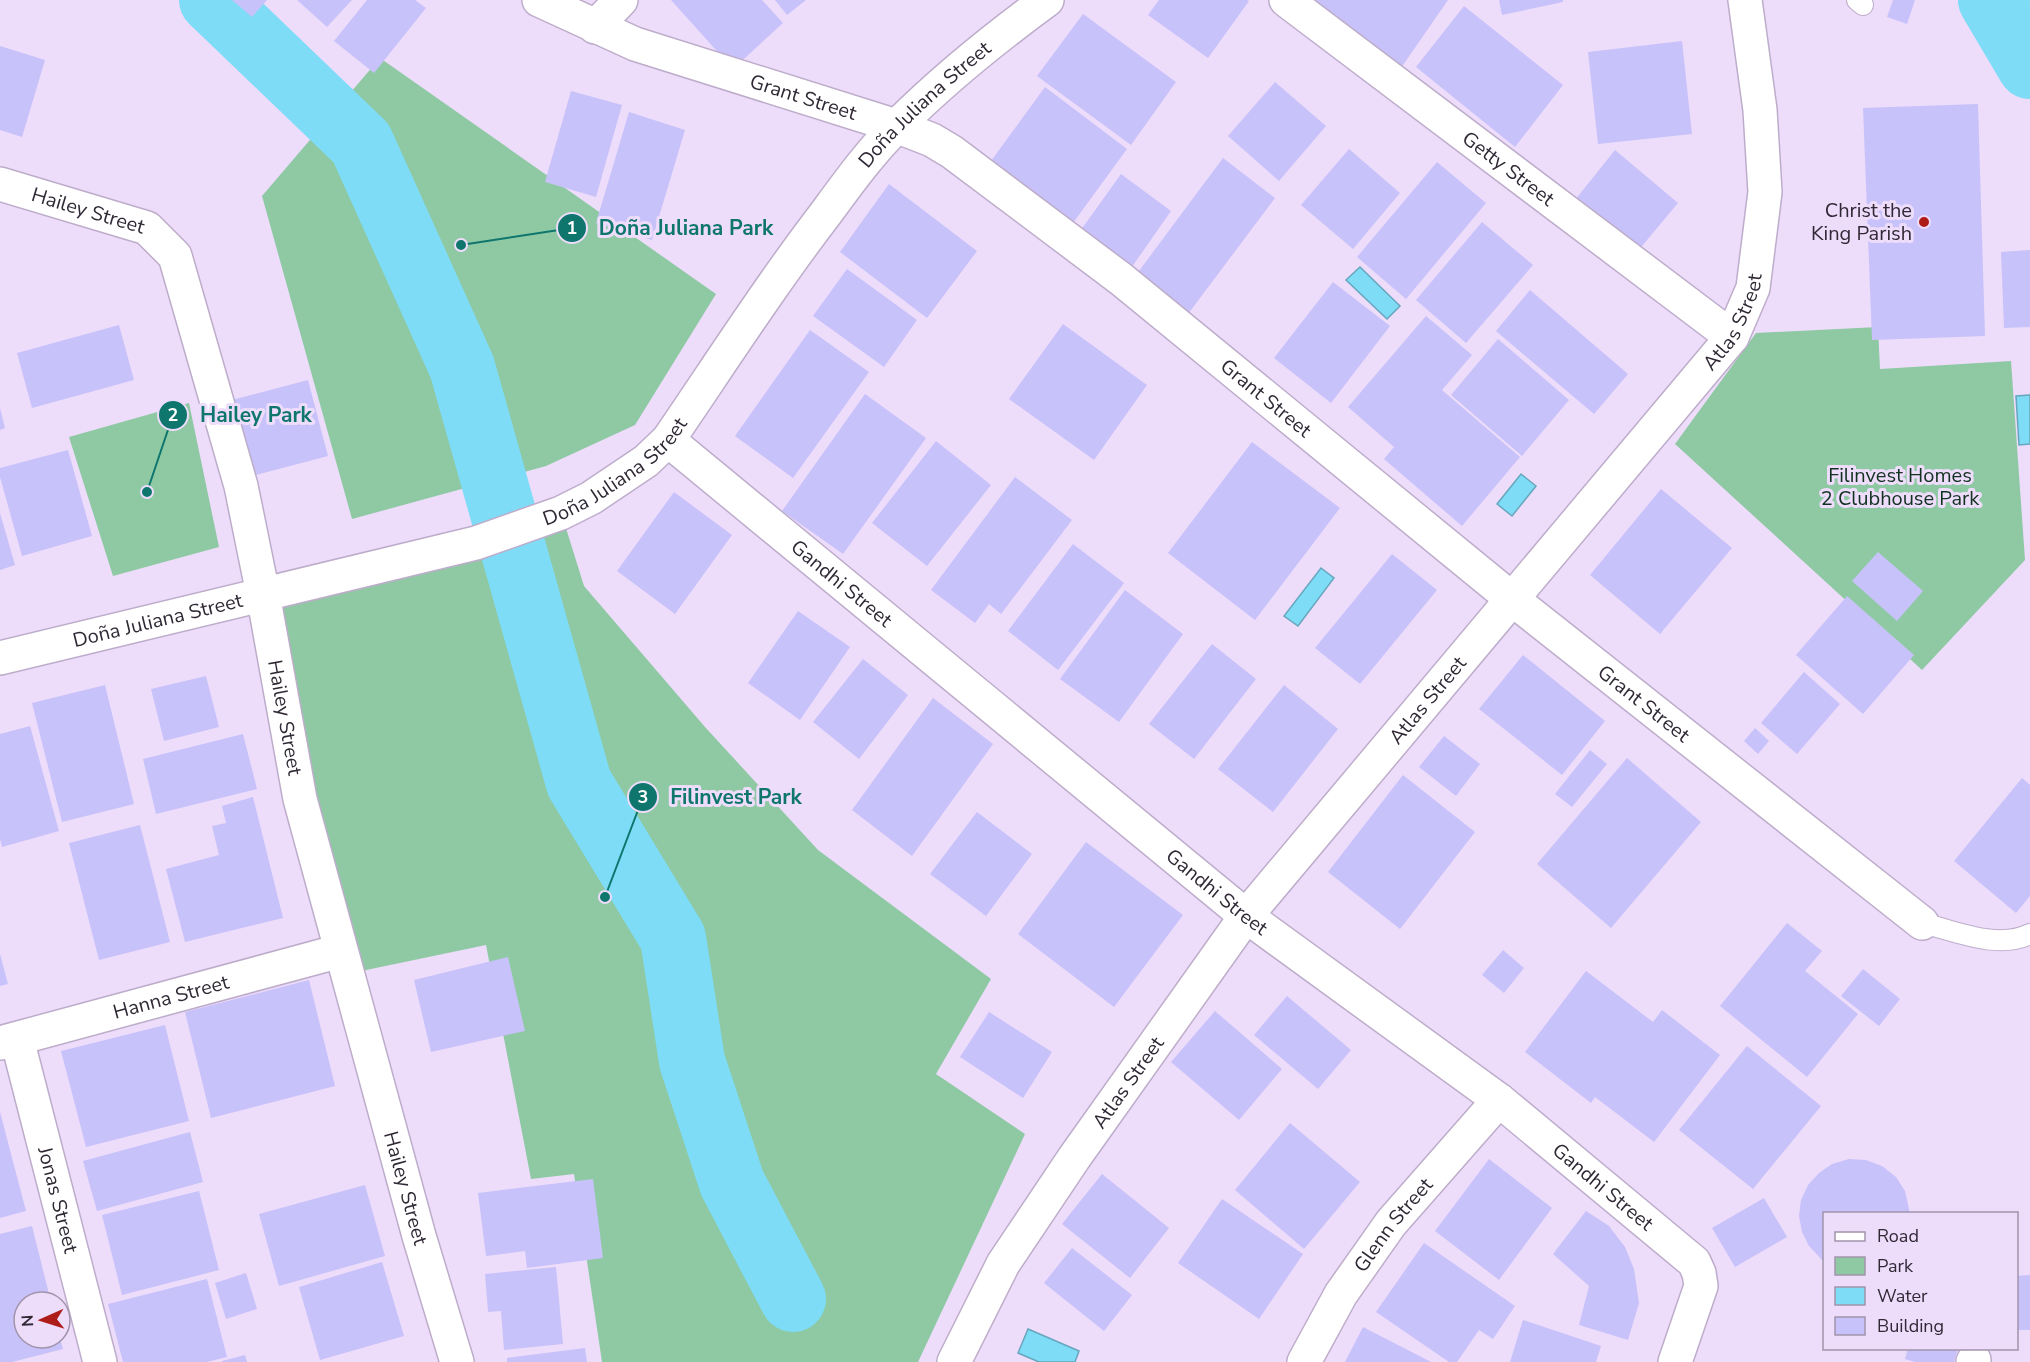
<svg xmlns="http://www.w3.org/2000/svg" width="2030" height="1362" font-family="'Nunito Sans',sans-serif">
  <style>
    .green { fill: #8ec9a4 }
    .water { fill: #7edcf7; stroke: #67a6bd; stroke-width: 1.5 }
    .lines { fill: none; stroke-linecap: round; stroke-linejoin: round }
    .river { stroke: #7edcf7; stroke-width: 66 }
    .building { fill: #c7c2f9 }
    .lane-casing { stroke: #bdadca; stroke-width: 22 }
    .street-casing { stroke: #bdadca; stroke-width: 36 }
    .secondary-casing { stroke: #bdadca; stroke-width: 36 }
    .lane { stroke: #fff; stroke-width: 20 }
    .street { stroke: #fff; stroke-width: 33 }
    .secondary { stroke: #fff; stroke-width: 33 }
    .poi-dot { fill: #ad1c18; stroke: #eedcfb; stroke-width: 2 }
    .labels { text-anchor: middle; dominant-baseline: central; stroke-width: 6; stroke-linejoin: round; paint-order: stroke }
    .street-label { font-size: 20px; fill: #302935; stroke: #eedcfb }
    .poi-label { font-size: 20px; fill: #302935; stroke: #eedcfb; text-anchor: end }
    .park-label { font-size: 20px; fill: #123220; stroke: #eedcfb }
    .leader { fill: none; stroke: #0f766e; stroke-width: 2 }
    .callout-dot { fill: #0f766e; stroke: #eedcfb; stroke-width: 2 }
    .mark-label { font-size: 18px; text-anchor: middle; font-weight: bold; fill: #fff }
    .callout-label { font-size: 21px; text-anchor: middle; font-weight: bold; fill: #0f766e; stroke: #eedcfb; stroke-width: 6; stroke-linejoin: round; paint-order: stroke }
  </style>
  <rect width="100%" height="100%" fill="#eedcfb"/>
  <path class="green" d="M380,58l336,236 -81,131 -89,41 -194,53 -90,-323z
    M1878,327l2,42 131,-8 14,199 -103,110 -247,-226 81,-111z
    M189,403l30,144 -106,29 -44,-139z
    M565,525l19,61 121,141 113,123 173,129 -55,95 89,60 -107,228h-316l-28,-188 -43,5 -45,-234 -139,29 -90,-359z"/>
  <path class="water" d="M1360,267l40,39 -13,13 -41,-39z
    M2030,395v49l-11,1 -3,-49z
    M1521,474l15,12 -24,30 -15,-12z
    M1321,568l13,10 -36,48 -14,-10z
    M1028,1329l51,22 -4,11h-36l-21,-9z"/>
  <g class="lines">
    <path class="river" d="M212,0l149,143 101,224 117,416 94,155 19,123 40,122 61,116
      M1991,0l39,66"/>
  </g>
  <path class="building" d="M232,0h35l-15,17z
    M297,0h55l-25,27z
    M367,0h48l11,8 -52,65 -40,-32z
    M671,0h91l21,23 -50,46z
    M775,0h31l-19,15z
    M1159,0h88l2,1 -41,57 -60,-43z
    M1302,0h146l-47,68z
    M1499,0h64v2l-61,13z
    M1893,0h22l-8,24 -20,-7z
    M1464,6l99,79 -48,62 -99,-80z
    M1083,14l93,68 -45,63 -94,-69z
    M1682,41l10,93 -94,10 -10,-92z
    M0,46l45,14 -23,77 -22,-7z
    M1275,82l51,44 -47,55 -51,-45z
    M1045,87l82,62 -54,74 -82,-62z
    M571,91l51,14 -26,92 -51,-15z
    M1978,104l7,232 -113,4 -9,-232z
    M629,112l56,18 -33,110 -56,-17z
    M1349,149l51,44 -47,56 -52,-44z
    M1615,150l63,53 -41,49 -62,-52z
    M1223,158l52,40 -87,116 -52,-39z
    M1437,162l49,41 -80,96 -49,-42z
    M1121,174l50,37 -42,60 -51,-37z
    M889,184l88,67 -50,67 -87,-66z
    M1482,222l51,43 -67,78 -50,-43z
    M2030,250v77l-26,1 -3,-76z
    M847,269l70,51 -33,47 -71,-51z
    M1333,282l57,44 -59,77 -57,-45z
    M1530,290l98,84 -34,40 -98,-83z
    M1426,316l46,39 -30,35 78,67 -58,69 -78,-67 10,-12 -46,-40z
    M1063,324l84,61 -53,75 -85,-61z
    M119,325l15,55 -102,28 -15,-55z
    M810,330l59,42 -76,106 -58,-42z
    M1498,339l71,61 -47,56 -71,-61z
    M308,380l20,76 -80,21 -20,-76z
    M865,394l61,44 -83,116 -61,-43z
    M0,408l5,20 -5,2z
    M936,441l55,44 -64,81 -55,-43z
    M1252,442l88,66 -85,112 -87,-67z
    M68,450l24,86 -70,20 -22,-79v-9z
    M1015,477l57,43 -71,94 -12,-10 -14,19 -44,-33z
    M1661,489l71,59 -72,86 -70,-59z
    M674,492l58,43 -57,79 -58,-43z
    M0,513l15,52 -15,5z
    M1073,544l51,39 -66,87 -50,-39z
    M1878,552l45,39 -26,30 -45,-40z
    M1392,554l45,36 -77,94 -45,-36z
    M1125,590l58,44 -64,88 -59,-43z
    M1847,596l67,59 -51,59 -67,-59z
    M798,611l52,36 -50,73 -52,-37z
    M1212,644l44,35 -62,80 -45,-35z
    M1523,655l82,66 -43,54 -83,-66z
    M863,659l45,36 -49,64 -46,-37z
    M1804,672l36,32 -43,50 -36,-31z
    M206,676l13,51 -55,14 -13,-52z
    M105,685l29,119 -72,18 -30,-119z
    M1284,685l54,44 -65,83 -55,-43z
    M933,698l60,46 -81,112 -60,-46z
    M30,726l29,105 -57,16 -2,-8v-105z
    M1755,728l14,13 -11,13 -14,-13z
    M243,734l14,55 -101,25 -13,-55z
    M1444,736l36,28 -24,32 -37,-29z
    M1590,750l17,14 -35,43 -17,-13z
    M1627,758l74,64 -90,106 -74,-64z
    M1403,775l72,57 -75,97 -72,-57z
    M2022,778l8,7v111l-14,17 -62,-52z
    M253,797l30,121 -98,24 -19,-73 53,-14 -7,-29 14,-3 -4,-17z
    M977,812l55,42 -46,62 -56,-42z
    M140,825l30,117 -71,18 -30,-117z
    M1086,842l97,73 -69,92 -96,-73z
    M1787,923l35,28 -17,20 53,43 -51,63 -87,-71z
    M1503,950l21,18 -20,25 -22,-18z
    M0,954l8,30 -8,2z
    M508,957l17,74 -94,21 -17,-72z
    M1863,969l37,30 -21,27 -38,-30z
    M1586,971l67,51 9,-12 58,45 -66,87 -59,-45 -4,6 -66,-51z
    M309,980l26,106 -124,32 -26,-106z
    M1287,996l64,54 -33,39 -64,-54z
    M1215,1011l67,58 -43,51 -68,-58z
    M989,1012l63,40 -29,46 -63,-41z
    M165,1025l24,96 -103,26 -25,-96z
    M1747,1046l74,60 -68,83 -74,-59z
    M0,1112l26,99 -26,7z
    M1290,1123l70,59 -56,67 -69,-59z
    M190,1132l13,50 -106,29 -14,-50z
    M1489,1159l63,49 -53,72 -64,-49z
    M1849,1159l17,1 16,6 14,11 9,14 5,23h-86v48l-15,-16 -7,-14 -3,-16 2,-16 7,-15 11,-12 13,-9z
    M1102,1174l67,54 -39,50 -68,-54z
    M593,1179l10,79 -76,10 -2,-17 -39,5 -8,-63z
    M365,1185l20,71 -106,30 -20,-72z
    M199,1191l20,79 -97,25 -20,-80z
    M1764,1198l23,39 -52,30 -23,-39z
    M1222,1199l81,55 -44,65 -81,-56z
    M1586,1211l23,15 16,21 9,22 5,34 -11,37 -49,-15 10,-39 -36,-32z
    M32,1226l19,76h-27v36h36l3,11 -51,13h-12v-128z
    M1424,1243l91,63 -22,33 -14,-9 -22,32h-8l-73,-50z
    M1072,1248l60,47 -28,36 -60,-48z
    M382,1262l22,74 -84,24 -21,-73z
    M556,1267l7,77 -59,6 -3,-39 -13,1 -3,-38z
    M246,1273l11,36 -31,10 -11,-36z
    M2030,1275v55h-14v-54z
    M207,1279l20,78 -20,5h-84l-15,-58z
    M1523,1320l78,26 -5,16h-86z
    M1363,1327l68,35h-86z
    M585,1348l2,14h-80v-4z
    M1908,1348h48l2,1 -4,13h-39l-10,-3z
    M245,1355l2,7h-25v-1z"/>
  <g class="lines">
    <defs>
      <path id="lane" d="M1857,0l6,5
        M1922,923c34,8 75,27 108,11"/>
      <g id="street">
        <path id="s1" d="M539,0l96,44 261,82 36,14 20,12 169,127 391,320 410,324"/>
        <path id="s2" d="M1286,0l446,337"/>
        <path d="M595,27l26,-27"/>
        <path id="s3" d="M0,184l147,44 28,28 66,230 22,108 37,205 119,437 38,126"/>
        <path id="s4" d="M668,440l578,476 253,184 195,162 5,11 2,13 -26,76"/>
        <path id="s5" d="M17,1039l83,323"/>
        <path id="s6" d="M0,1043l340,-92"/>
        <path id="s7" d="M954,1362l49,-98 71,-106 172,-242 486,-579 21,-49 12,-96 -5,-82 -15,-110"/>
        <path id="s8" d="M1304,1362l37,-68 50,-71 108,-123"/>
        <path d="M1973,1362l1,-2"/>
      </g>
      <g id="secondary">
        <path id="s9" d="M0,658l476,-115 85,-30 30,-15 55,-37 22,-21c52,-76 102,-154 158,-227 22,-30 45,-62 72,-88 46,-46 97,-87 149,-125"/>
      </g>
    </defs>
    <use href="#lane" class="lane-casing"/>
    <use href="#street" class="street-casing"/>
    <use href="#secondary" class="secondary-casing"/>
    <use href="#lane" class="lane"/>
    <use href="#street" class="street"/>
    <use href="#secondary" class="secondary"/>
  </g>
  <circle class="poi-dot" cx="1924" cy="222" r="6"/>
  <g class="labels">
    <g class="street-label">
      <text stroke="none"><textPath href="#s1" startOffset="282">Grant Street</textPath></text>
      <text stroke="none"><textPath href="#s9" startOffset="1134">Doña Juliana Street</textPath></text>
      <text stroke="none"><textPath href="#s2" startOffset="279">Getty Street</textPath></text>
      <text stroke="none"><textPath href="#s3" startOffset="92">Hailey Street</textPath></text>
      <text stroke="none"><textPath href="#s7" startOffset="1304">Atlas Street</textPath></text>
      <text stroke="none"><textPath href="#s1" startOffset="840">Grant Street</textPath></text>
      <text stroke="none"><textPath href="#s9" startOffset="648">Doña Juliana Street</textPath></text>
      <text stroke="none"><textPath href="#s4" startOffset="225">Gandhi Street</textPath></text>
      <text stroke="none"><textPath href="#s9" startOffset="162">Doña Juliana Street</textPath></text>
      <text stroke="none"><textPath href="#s7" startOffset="816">Atlas Street</textPath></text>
      <text stroke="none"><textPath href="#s1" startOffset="1326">Grant Street</textPath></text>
      <text stroke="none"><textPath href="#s3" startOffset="668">Hailey Street</textPath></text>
      <text stroke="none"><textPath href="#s4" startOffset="711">Gandhi Street</textPath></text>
      <text stroke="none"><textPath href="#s6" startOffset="177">Hanna Street</textPath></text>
      <text stroke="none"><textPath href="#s7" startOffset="330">Atlas Street</textPath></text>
      <text stroke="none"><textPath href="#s4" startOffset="1197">Gandhi Street</textPath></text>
      <text stroke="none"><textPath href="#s3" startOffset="1154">Hailey Street</textPath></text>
      <text stroke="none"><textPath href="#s5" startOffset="166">Jonas Street</textPath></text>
      <text stroke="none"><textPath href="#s8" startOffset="164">Glenn Street</textPath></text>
    </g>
    <g class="poi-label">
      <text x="1912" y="210">Christ the<tspan x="1912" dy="23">King Parish</tspan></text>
    </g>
    <g class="park-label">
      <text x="1900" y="475">Filinvest Homes<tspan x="1900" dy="23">2 Clubhouse Park</tspan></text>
    </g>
  </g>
  <path class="leader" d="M461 245L572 228M147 492L173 415M605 897L643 797"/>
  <g class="callout-dot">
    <circle cx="461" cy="245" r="6"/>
    <circle cx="147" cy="492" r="6"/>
    <circle cx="605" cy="897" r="6"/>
    <circle cx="572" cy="228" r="15"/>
    <circle cx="173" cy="415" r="15"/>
    <circle cx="643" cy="797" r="15"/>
  </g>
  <g class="mark-label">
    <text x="572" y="234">1</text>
    <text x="173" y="421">2</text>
    <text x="643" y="803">3</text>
  </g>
  <g class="callout-label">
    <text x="686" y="235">Doña Juliana Park</text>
    <text x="256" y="422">Hailey Park</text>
    <text x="736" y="804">Filinvest Park</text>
  </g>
  <rect x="1823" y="1212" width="195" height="138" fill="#eedcfb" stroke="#a294ac" stroke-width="1.5"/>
  <rect x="1835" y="1232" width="30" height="9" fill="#ffffff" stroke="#a294ac" stroke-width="1.5"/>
  <text x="1877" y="1242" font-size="18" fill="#302935">Road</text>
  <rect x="1835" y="1257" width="30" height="18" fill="#8ec9a4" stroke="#a294ac" stroke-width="1.5"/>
  <text x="1877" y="1272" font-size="18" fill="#302935">Park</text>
  <rect x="1835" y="1287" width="30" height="18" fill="#7edcf7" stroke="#a294ac" stroke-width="1.5"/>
  <text x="1877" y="1302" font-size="18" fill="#302935">Water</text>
  <rect x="1835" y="1317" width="30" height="18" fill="#c7c2f9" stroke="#a294ac" stroke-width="1.5"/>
  <text x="1877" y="1332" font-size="18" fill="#302935">Building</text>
  <g transform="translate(42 1320) rotate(267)"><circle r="28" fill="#eedcfb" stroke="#a294ac" stroke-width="1.5"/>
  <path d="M0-4.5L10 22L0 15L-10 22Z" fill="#ad1c18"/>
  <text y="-9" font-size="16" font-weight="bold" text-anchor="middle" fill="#302935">N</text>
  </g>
</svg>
